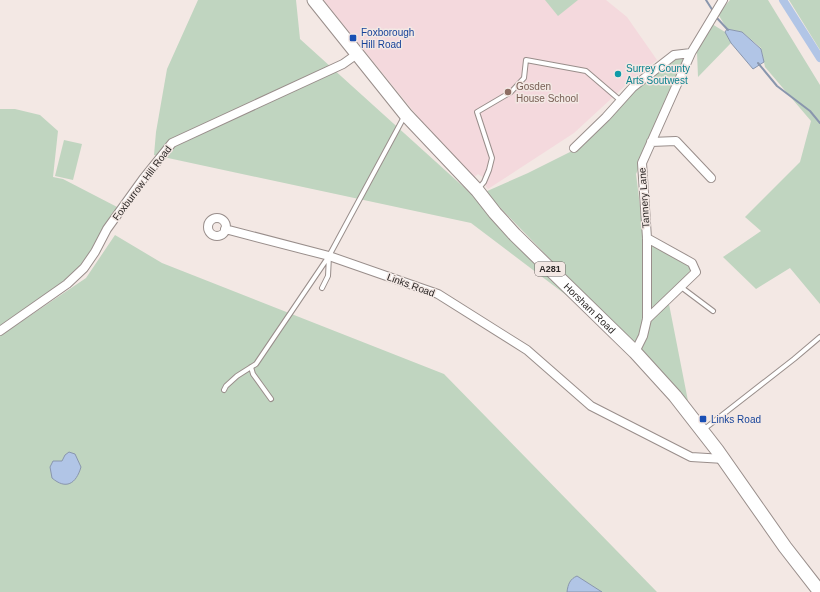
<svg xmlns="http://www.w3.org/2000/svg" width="820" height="592" font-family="Helvetica,sans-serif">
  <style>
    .education { fill: #f4d9dd }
    .green { fill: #c0d5c0 }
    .water { fill: #b1c5e6; stroke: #8996ad }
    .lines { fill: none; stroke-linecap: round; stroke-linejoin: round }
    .stream { stroke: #8996ad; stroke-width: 2 }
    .canal { stroke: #b1c5e6; stroke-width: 8 }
    .lane-casing { stroke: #998e8b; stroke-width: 6 }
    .street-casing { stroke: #998e8b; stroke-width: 10 }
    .primary-casing { stroke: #998e8b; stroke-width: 15 }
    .lane { stroke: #fff; stroke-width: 4 }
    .street { stroke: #fff; stroke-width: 8 }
    .primary { stroke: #fff; stroke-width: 13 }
    .transit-dot { fill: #1a4fb4; stroke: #f3e8e4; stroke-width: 1.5 }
    .culture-dot { fill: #0f9aa8; stroke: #f3e8e4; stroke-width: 1.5 }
    .education-dot { fill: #8d6e63; stroke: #f3e8e4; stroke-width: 1.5 }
    .labels { text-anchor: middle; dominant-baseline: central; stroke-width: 3; stroke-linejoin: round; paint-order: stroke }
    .shield { fill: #f3e8e4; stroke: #686260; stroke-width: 1 }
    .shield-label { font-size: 9px; font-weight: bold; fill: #2c2827 }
    .transit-label { font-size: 10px; fill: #164399; stroke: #f3e8e4; text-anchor: start }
    .culture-label { font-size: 10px; fill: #0d838f; stroke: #f3e8e4; text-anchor: start }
    .education-label { font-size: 10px; fill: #785e54; stroke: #f3e8e4; text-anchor: start }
    .street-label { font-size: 10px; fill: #2c2827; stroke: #f3e8e4 }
  </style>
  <rect width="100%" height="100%" fill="#f3e8e4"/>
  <path class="education" d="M323,0h283l21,17 30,43 -31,25 -52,48 -86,56 -3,-4 2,-5 -9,-6 -6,5 -36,-40z"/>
  <path class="green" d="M198,0h98l4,39 167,151 107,111 -103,-78 -317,-68 2,-23 11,-63z
    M545,0h33l-20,16z
    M730,0h38l52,85v219l-30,-36 -34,21 -33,-32 38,-26 -16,-14 55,-55 11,-41 -46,-54 -4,-19 -19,-16 -15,-3 -9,-15z
    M789,0h31v50z
    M712,24l13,8 6,11 -33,34 -1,-25z
    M694,51l-58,123 8,64 49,29 -25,32 20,102 -203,-209 43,-19 54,-27 43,-52 48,-42z
    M0,109h15l25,6 18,16 -5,46 10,2 58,30 -31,49 -23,26 -67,47z
    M64,140l18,4 -9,36 -18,-4z
    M115,235l47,28 282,111 213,218h-657v-256l86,-58z"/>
  <path class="water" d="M727,29l15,3 19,17 3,13 -11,7 -22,-26 -6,-11z
    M69,452l6,2 6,13c-5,17 -15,23 -29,11l-2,-11 3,-6h9l3,-6z
    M577,576l25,16h-35c1,-8 3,-13 10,-16z"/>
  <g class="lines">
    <path class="stream" d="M706,0l7,11
      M716,17l12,13
      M758,63l19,23 33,25 10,12"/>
    <path class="canal" d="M783,0l37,58"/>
    <defs>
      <path id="lane" d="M478,189l6,-7 5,-12 3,-12 -15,-46 34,-20 13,-14 2,-18 60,11 35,30
        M681,287l32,24
        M322,288l6,-12 1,-20
        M251,367l2,7 18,25
        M224,390l2,-4 11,-10 19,-12 73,-108 75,-139
        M703,430l91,-71 26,-22"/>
      <path id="street" d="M651,142l25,-1 35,37
        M574,148l32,-31 27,-30 41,-32 17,-2
        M208 227a9 9 0 1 1 18 0a9 9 0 1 1-18 0Z
        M225,229l104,27 109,38 89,56 64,56 100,51 33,2
        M647,238l45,25 4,9 -49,47
        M0,331l67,-47 17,-16 11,-16 12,-23 36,-50 29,-36 171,-79 14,-10
        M635,352l8,-16 4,-17v-81l-5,-75 49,-110 32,-53"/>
      <g id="primary">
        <path id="s1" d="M314,0l92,115 71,75 18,23 20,22 120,117 40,44 42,54 68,97 35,45"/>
      </g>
    </defs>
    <use href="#lane" class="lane-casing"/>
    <use href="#street" class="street-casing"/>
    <use href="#primary" class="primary-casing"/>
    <use href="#lane" class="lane"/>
    <use href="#street" class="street"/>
    <use href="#primary" class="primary"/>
  </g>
  <g class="transit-dot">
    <rect x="349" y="34" width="8" height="8" rx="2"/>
    <rect x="699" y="415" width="8" height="8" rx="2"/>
  </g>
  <circle class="culture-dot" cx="618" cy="74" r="4"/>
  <circle class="education-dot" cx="508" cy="92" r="4"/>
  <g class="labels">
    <rect class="shield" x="535" y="262" width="30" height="14" rx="3"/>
    <g class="shield-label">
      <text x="550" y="269">A281</text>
    </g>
    <g class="transit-label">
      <text x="361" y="32">Foxborough<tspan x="361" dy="12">Hill Road</tspan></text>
      <text x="711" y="419">Links Road</text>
    </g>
    <g class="culture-label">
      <text x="626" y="68">Surrey County<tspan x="626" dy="12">Arts Soutwest</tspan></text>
    </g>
    <g class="education-label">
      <text x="516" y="86">Gosden<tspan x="516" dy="12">House School</tspan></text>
    </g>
    <g class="street-label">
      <text transform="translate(142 183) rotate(-53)">Foxburrow Hill Road</text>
      <text transform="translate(644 198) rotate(-94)">Tannery Lane</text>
      <text transform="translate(411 285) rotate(20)">Links Road</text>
      <text stroke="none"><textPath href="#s1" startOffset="414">Horsham Road</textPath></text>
    </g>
  </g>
</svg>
